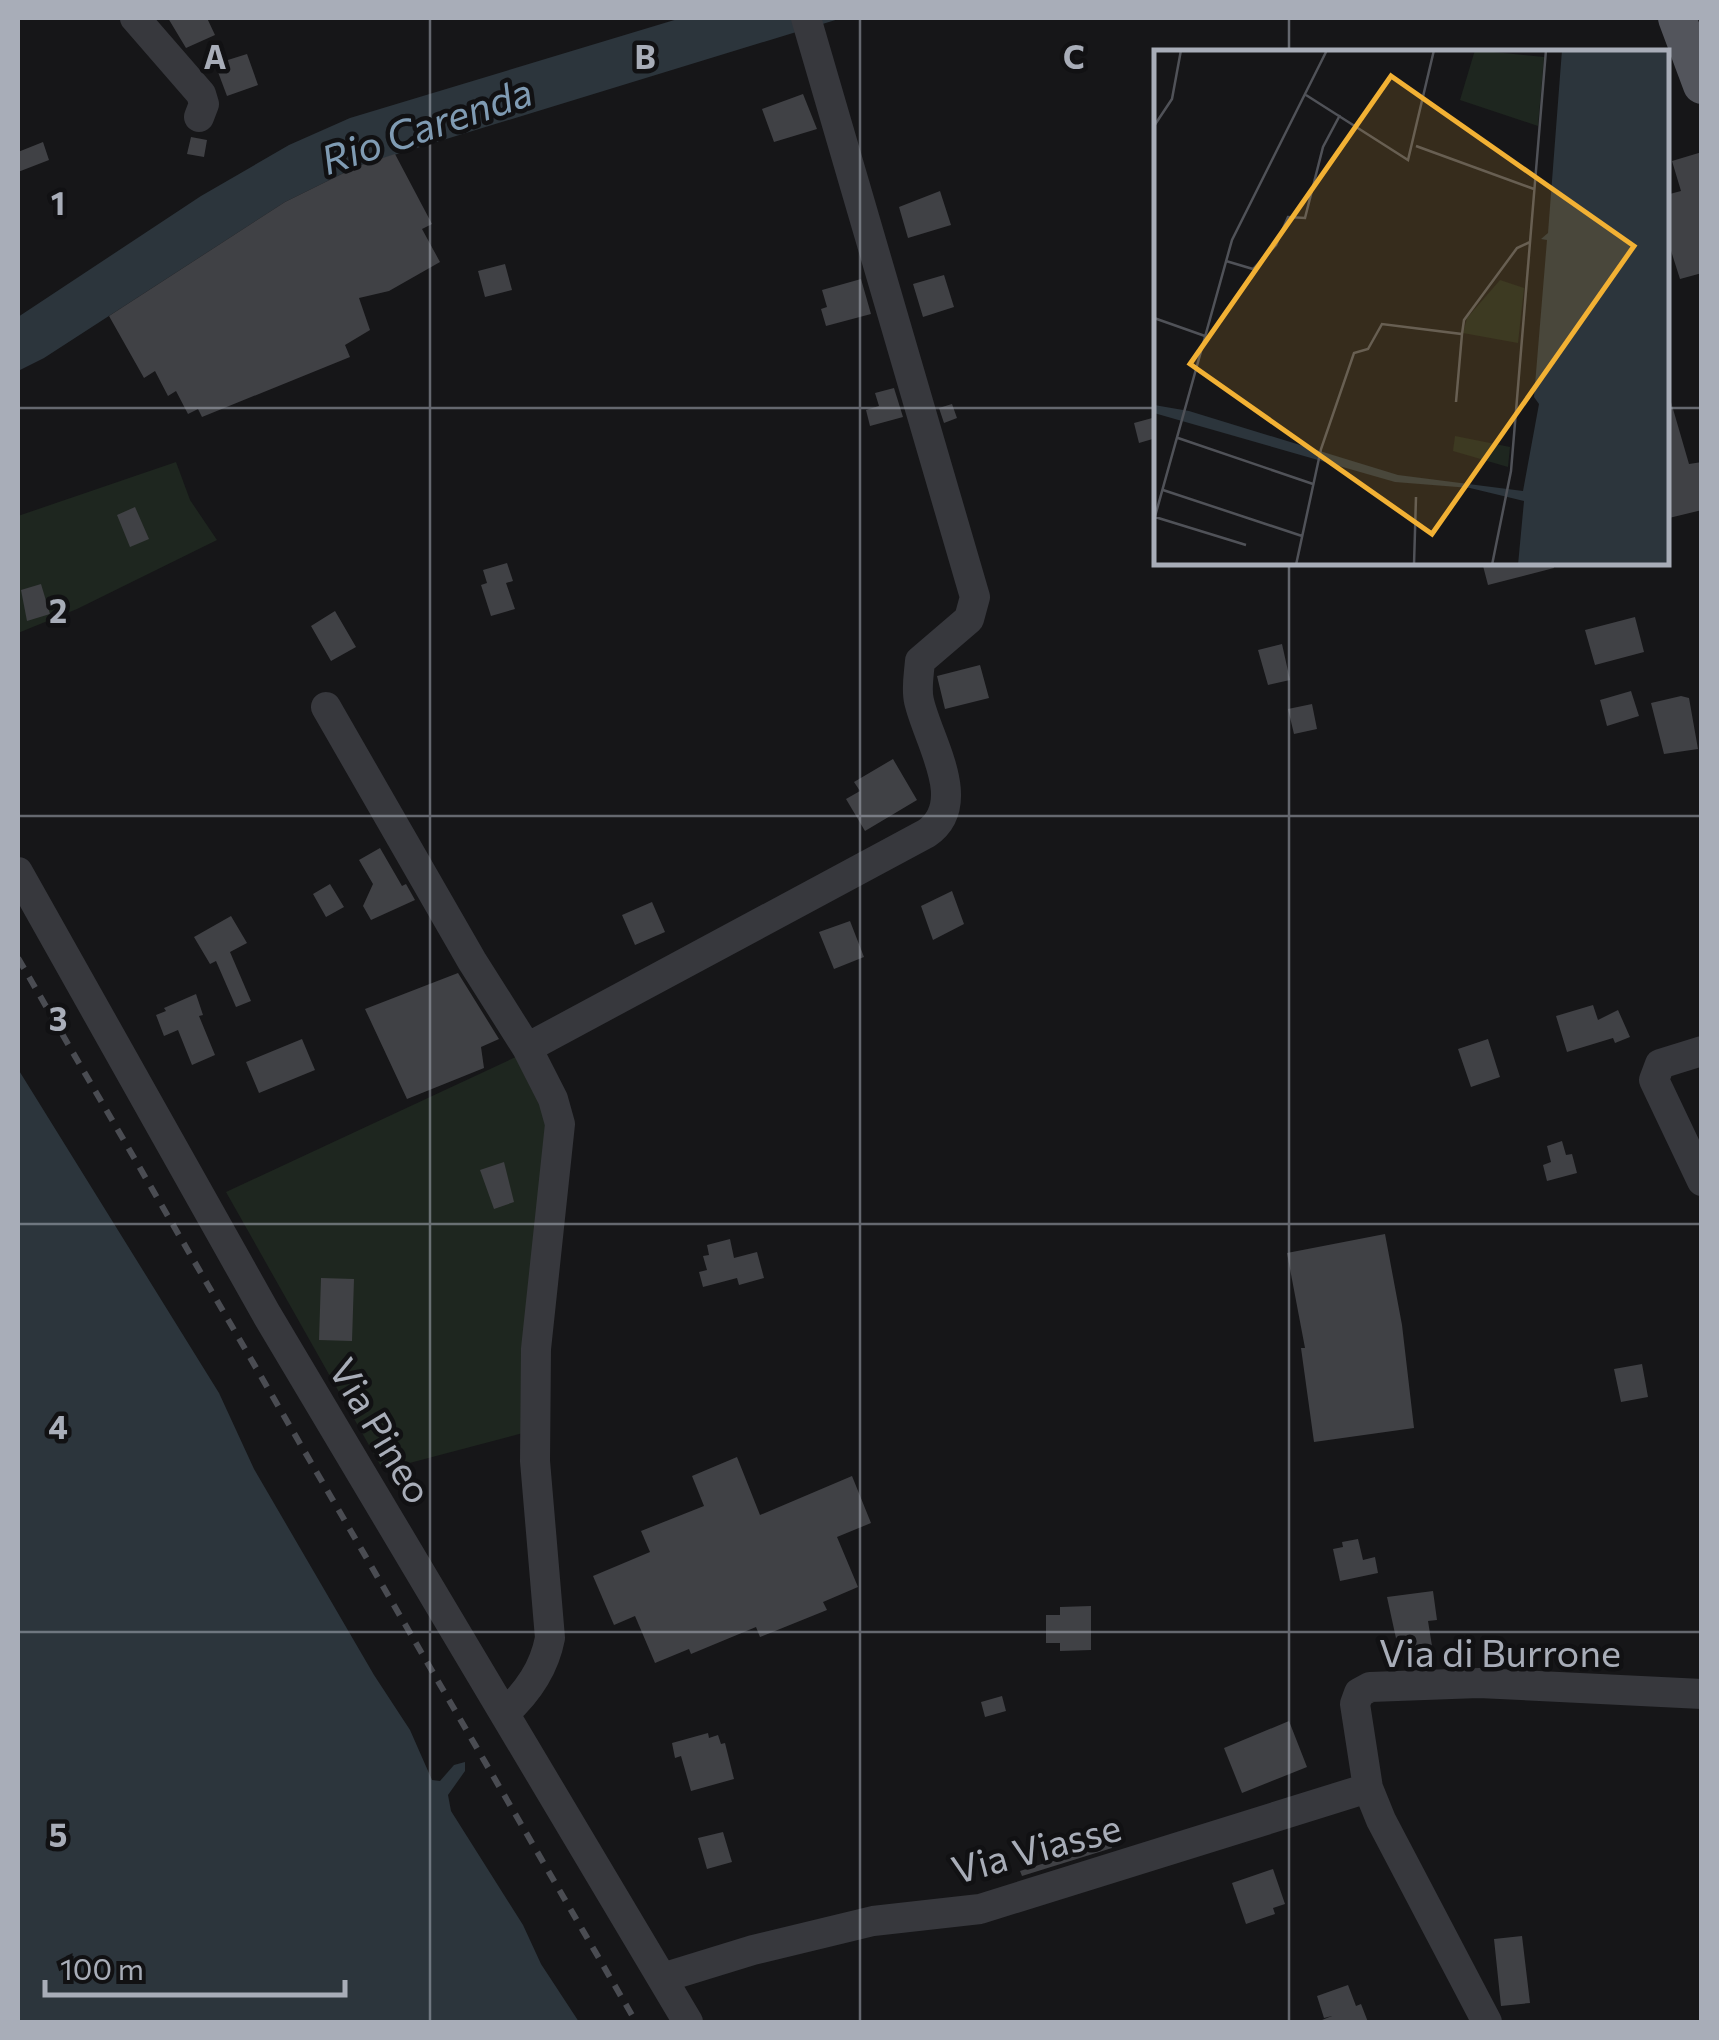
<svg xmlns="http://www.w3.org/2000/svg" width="1719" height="2040" font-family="Commissioner,sans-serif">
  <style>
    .green { fill: #1e261f }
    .water { fill: #2c353c }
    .building { fill: #404145 }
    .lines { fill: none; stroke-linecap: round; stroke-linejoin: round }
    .minor { stroke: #37383d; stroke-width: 30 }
    .major { stroke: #53555c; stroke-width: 38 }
    .rail { stroke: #4a4c52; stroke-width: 6; stroke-dasharray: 12 10; stroke-linecap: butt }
    .grid { fill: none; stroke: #a8adb8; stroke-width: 2.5; stroke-opacity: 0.55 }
    .labels { text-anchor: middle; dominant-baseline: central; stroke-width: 9; stroke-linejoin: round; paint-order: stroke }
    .street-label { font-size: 38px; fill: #a8adb8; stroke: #111113 }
    .water-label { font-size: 40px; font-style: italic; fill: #7f9bb3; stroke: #111113 }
    .inset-road { fill: none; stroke: #505258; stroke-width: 2.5 }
    .view { fill: #f2b134; fill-opacity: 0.15; stroke: #f2b134; stroke-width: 5 }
    .inset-edge { fill: none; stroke: #a8adb8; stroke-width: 5 }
    .grid-label { font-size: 32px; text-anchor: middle; font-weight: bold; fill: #a8adb8; stroke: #111113; stroke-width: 9; stroke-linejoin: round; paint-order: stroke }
  </style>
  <rect width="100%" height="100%" fill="#161618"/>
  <path class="green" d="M176,462l14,38 27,40 -140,69 -59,24v-117z
    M520,1055l28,56 -25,322 -140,37 -157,-278z"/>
  <path class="water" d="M681,18h161l-484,148 -73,36 -241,156 -26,13v-54l183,-121 88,-51 61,-27z
    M18,1069l201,324 35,76 120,206 36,55 22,50 8,1 14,-16 11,-3v9l-17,24 3,16 72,114 18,39 38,58h-561z"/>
  <path class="building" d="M168,18h39l8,17 -29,13z
    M247,54l11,31 -31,11 -12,-32z
    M803,94l14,35 -43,13 -12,-33z
    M191,137l16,3 -3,17 -17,-3z
    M43,142l6,18 -31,12v-20z
    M1702,152v121l-22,6 -14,-44v-40l15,-4 -9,-30z
    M395,154l37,70 -10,5 18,33 -51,29 -30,7 11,32 -25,15 5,12 -148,60 -4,-8 -10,5 -12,-23 -8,5 -13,-25 -11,7 -35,-62 176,-114 73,-36z
    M940,191l11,34 -43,13 -9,-31z
    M505,264l7,26 -27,7 -7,-26z
    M944,275l10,32 -31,10 -10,-33z
    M861,279l10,35 -45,12 -5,-17 6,-2 -5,-17z
    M894,388l9,29 -33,9 -4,-16 13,-4 -4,-13z
    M1671,402l18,62 13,-2v48l-33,8 -3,-10v-105z
    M952,404l5,14 -13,5 -5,-15z
    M1156,417v21l-17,5 -5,-20z
    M135,507l14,32 -19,8 -13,-32z
    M1482,562h71l1,6 -66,17z
    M507,563l6,18 -7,2 9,26 -24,7 -10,-31 6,-2 -4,-13z
    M41,584l9,30 -23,7 -6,-31z
    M335,611l21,36 -25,14 -20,-35z
    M1635,617l9,35 -49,13 -10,-35z
    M1282,644l8,36 -22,5 -10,-35z
    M980,665l9,33 -44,11 -8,-33z
    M1631,691l8,25 -32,10 -7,-26z
    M1681,696l8,2 9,51 -34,5 -13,-51z
    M1312,704l5,25 -23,5 -6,-25z
    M893,759l24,41 -52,31 -19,-32 14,-8 -6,-9z
    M380,848l22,38 4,-2 9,16 -44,20 -8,-14 10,-22 -14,-24z
    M330,884l14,23 -18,10 -13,-23z
    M952,891l12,33 -31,16 -12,-34z
    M652,902l13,30 -30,13 -13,-30z
    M231,916l16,27 -17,9 21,49 -15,6 -20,-46 -6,3 -16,-27z
    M850,921l14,36 -30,12 -15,-37z
    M458,973l41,66 -18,8 3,21 -77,31 -42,-90z
    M196,994l7,21 -4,1 16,39 -23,10 -14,-35 -14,6 -8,-21 10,-4 -2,-3z
    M1593,1005l5,15 20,-10 12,27 -15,6 -2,-5 -46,14 -11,-36z
    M302,1039l13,31 -56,23 -13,-31z
    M1488,1039l12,38 -29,10 -13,-38z
    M1562,1141l4,14 6,-1 5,19 -30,8 -4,-16 8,-3 -4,-16z
    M504,1162l10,40 -20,7 -14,-39z
    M1385,1234l17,91 12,103 -100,14 -13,-94h4l-18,-95z
    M730,1239l4,19 23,-6 7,26 -25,7 -2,-7 -34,9 -4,-15 8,-2 -4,-14 6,-1 -2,-10z
    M321,1278l33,1 -2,62 -33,-1z
    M1642,1364l6,33 -27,5 -7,-33z
    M737,1457l23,58 92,-39 19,47 -34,14 21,50 -35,15 4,8 -67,27 -4,-10 -65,27 -2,-5 -34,14 -20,-47 -21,9 -21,-49 57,-24 -9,-21 63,-25 -12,-30z
    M1358,1539l5,21 12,-3 3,16 -38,8 -7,-32 10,-2 -1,-5z
    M1433,1591l4,29 -9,1 4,25 -33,6 -12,-55z
    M1091,1606v44l-31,1v-8h-14v-28h14v-8z
    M1002,1696l4,15 -21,6 -4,-15z
    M1289,1721l18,46 -65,26 -18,-45z
    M708,1733l1,5 9,-3 3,9 4,-1 9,36 -43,12 -10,-35 -6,2 -3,-15z
    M723,1832l9,30 -25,7 -9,-31z
    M1110,1842l2,6 -90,28 -2,-5z
    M1273,1869l12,35 -12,4 2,6 -29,10 -14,-41z
    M1522,1936l8,67 -29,3 -7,-67z
    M1348,1985l8,21 5,-2 7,18h-51l15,-6 -8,2 -7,-22z"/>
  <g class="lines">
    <path class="minor" d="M135,18l66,76 3,10 -5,13
      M326,707l146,254 55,87
      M18,872l249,443 421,707
      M1702,1051l-42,13 -6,16 48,101
      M505,1713c23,-21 39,-44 45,-75l-15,-177 1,-112 24,-225 -7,-25 -26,-51 400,-215c43,-30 1,-92 -8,-132 -3,-12 0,-27 1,-40l49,-42 6,-22 -169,-579
      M662,1978l91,-28 120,-29 107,-12 388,-121
      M1487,2022l-106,-202 -13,-32 -13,-84 4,-11 11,-6 109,-4 223,11"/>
    <path class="major" d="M1677,18l25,67"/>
    <path class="rail" d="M18,958l618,1064"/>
  </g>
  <path class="grid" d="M430,18v2004M860,18v2004M1289,18v34M18,408h1138M1666,408h36M1289,562v1460M18,816h1684M18,1224h1684M18,1632h1684"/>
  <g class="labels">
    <g class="street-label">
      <text transform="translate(382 1430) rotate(59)">Via Pineo</text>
      <text x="1500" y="1651">Via di Burrone</text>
      <text transform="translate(1036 1847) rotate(-15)">Via Viasse</text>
    </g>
    <g class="water-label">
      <text transform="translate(426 124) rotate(-19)">Rio Carenda</text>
    </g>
  </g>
  <g transform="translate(1154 50)">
    <rect width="515" height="515" fill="#161618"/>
    <path d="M321,0l69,7 -6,69 -78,-26zM346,230l24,8 -6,55 -55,-10 4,-15zM301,386l55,11 -2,20 -55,-16z" fill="#1e261f"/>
    <path d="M408,0h107v515h-151l6,-64 -54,-13 -75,-6 -241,-69v-8l35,6 209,64 125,16 16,-87 -5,-7 13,-157 -6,-1 7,-6z" fill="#2c353c"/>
    <path class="inset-road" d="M152,45l102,65 26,-110M0,76l18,-27 9,-49M262,96l118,43M72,211l27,8 23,-24 12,-28 17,1 18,-71 17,-32M0,268l51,18M302,352l6,-68M24,388l135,46M9,440l139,46M1,467l91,28M0,470l78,-280 95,-190M142,515l25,-116 33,-96 14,-4 14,-25 80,10 2,-14 53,-72 13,-6M260,515l2,-68M338,515l19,-94 35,-421"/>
    <path class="view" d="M237,26l243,170 -202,288 -242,-170z"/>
    <rect width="515" height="515" class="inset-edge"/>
  </g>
  <g class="grid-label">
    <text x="215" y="69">A</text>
    <text x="645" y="69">B</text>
    <text x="1074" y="69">C</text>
    <text x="58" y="215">1</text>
    <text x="58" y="623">2</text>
    <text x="58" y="1031">3</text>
    <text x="58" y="1439">4</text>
    <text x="58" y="1847">5</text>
  </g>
  <rect width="1719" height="2040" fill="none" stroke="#a8adb8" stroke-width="40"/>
  <path d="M45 1980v15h300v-15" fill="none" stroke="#a8adb8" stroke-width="5"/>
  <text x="60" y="1980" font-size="30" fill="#a8adb8" stroke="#111113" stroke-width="8" paint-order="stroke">100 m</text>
</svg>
